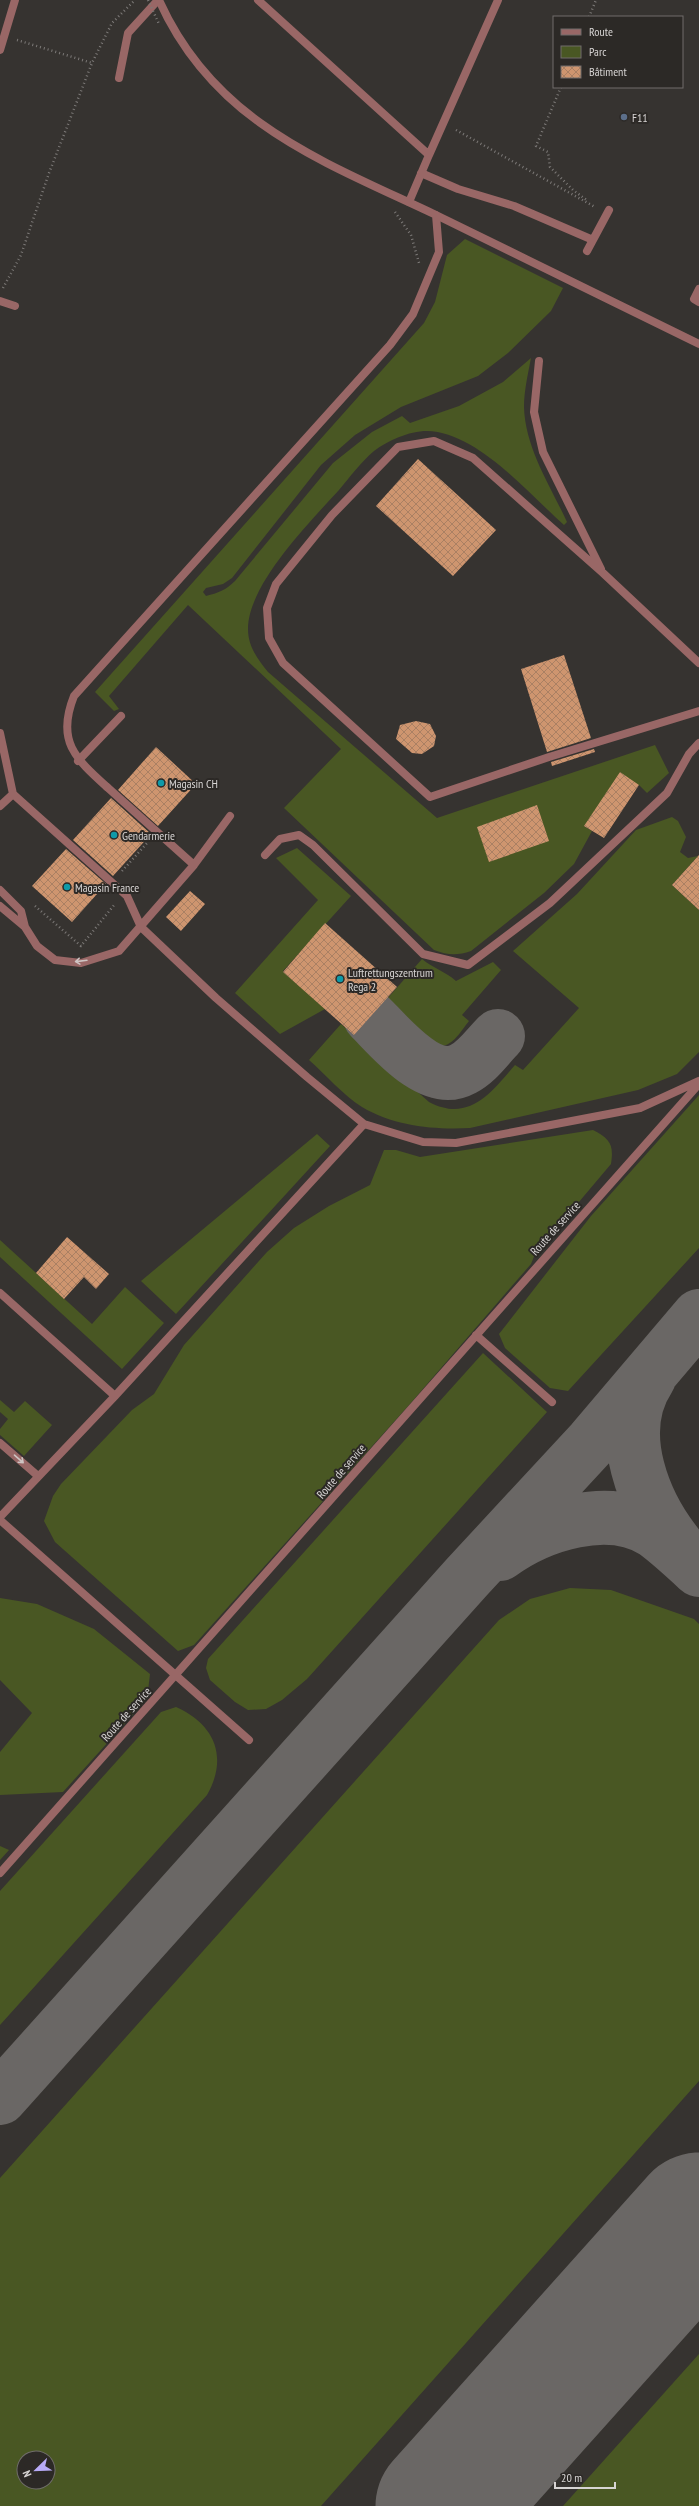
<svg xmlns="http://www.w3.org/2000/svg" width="699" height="2506" font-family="'PT Sans Narrow',sans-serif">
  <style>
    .green { fill: #495723; fill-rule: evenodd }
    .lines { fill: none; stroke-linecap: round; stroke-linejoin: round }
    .taxiway { stroke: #6a6765; stroke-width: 54 }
    .runway { stroke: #6a6765; stroke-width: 135 }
    .building { fill: url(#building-cross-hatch) }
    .path { stroke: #7d7a78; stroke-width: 2.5; stroke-dasharray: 1 3; stroke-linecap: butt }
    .service { stroke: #996766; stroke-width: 8 }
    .minor { stroke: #996766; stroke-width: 8 }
    .tertiary { stroke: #996766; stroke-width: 8 }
    .path-bridge { stroke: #7d7a78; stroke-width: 2.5; stroke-dasharray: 1 3; stroke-linecap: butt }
    .oneway { stroke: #cec4c3 }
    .service-dot { fill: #5c6f8a; stroke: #2c2926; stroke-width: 1.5 }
    .culture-dot { fill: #0f9aa8; stroke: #2c2926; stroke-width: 1.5 }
    .labels { text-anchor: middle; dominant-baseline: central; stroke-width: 4; stroke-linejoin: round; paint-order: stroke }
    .poi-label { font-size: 12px; fill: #d7d4d3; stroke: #2c2926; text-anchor: start }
    .street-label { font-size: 12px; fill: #d7d4d3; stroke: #2c2926 }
  </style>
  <defs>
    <pattern id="building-cross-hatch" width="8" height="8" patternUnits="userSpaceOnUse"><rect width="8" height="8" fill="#ce956f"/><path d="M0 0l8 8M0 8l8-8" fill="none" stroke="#aa8063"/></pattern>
  </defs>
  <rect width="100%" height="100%" fill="#363330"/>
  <path class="green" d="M465,239l98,49 -12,23 -43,42 -30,23 -77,31 -46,28 -34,30 -89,113 -9,6 -17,4 -3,4 3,4c12,-3 20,-6 29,-15l98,-118 39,-31 30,-16 8,7 49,-17 44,-24 28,-24c-3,16 -7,33 -7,49 1,41 27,80 43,115l-3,3c-36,-32 -87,-93 -137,-94 -18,0 -40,10 -53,20 -13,11 -24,26 -35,39 -29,32 -91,94 -91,139 0,18 10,30 20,43l169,146 218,-73 14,28 -22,20 -8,-8 -55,41 8,5 -18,33 -30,29 -73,58c-14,5 -24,4 -37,-1l-150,-142 57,-59 -153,-144 -79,91 10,13 -5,2 -19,-19 329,-369 11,-21 12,-47z
    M672,817l6,4 8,16 -6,15 8,6 10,-2 -26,29 27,25v142l-22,22 -39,16 -168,38c-36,2 -76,-2 -108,-21 -19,-12 -36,-32 -53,-47l32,-36 88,78c40,21 62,-9 86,-37l8,5 56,-62 -66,-57 64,-57 59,-64z
    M297,848l54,48 -68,75 42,38 -45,25 -45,-41 83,-93 -42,-42z
    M422,959c11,9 24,13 34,22l37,-19 8,8 -39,45 7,6c-9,11 -18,29 -33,24l-49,-46z
    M699,1095v153l-131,143 -18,-3 -45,-40 -6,-14 92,-118z
    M593,1130c17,9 21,14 18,34l-76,90 -4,10 -122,141 -215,240 -16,6 -123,-109 -11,-21 9,-25 8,-12 71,-74 22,-16 30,-49 83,-93 27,-24 35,-22 41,-21 14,-35h12l24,7z
    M317,1134l13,12 -154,168 -35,-33z
    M0,1240l92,84 33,-37 39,36 -42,46 -122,-112z
    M483,1353l64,59 -240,267 -25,21 -16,9 -18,1 -13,-8 -25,-22 -4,-12 2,-9z
    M0,1400l14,12 11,-11 27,24 -28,31 -24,-21v-6l8,-10 -8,-7z
    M570,1588l41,2 83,29 5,5v457l-378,425h-321v-328l499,-558 31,-21zM24,2458h24v24h-24z
    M0,1598l37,6 57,25 56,45 -3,25 -84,93 -63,3v-43l32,-39 -32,-33z
    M176,1707c40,18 52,51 31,88l-207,230v-134l161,-179z
    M0,1846l9,4 -9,10z
    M699,2354v152h-136z"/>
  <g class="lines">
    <path class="taxiway" d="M370,1017c20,20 60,70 93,52 14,-7 24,-22 35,-33
      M649,1378c-36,54 -5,128 32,172
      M500,1554c40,-29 109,-52 155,-22 15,11 30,25 44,38
      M0,2098l467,-521 125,-135 107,-126"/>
    <path class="runway" d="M443,2506l256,-286"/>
  </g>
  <path class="building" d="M418,459l78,71 -43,46 -77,-70z
    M564,655l27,83 -44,14 -26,-83z
    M416,721l14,3 6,12 -2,10 -12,8 -10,-1 -16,-14 4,-14z
    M156,747l40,37 -38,42 -40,-36z
    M594,749l1,3 -43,14 -1,-4z
    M620,772l19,13 -35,53 -20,-12z
    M111,798l40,36 -38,42 -40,-36z
    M537,805l12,36 -60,21 -12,-35z
    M66,849l40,35 -34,38 -40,-36z
    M699,855v55l-27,-25z
    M190,891l15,13 -24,27 -15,-14z
    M325,923l72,64 -43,48 -71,-63z
    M67,1237l42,37 -13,15 -12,-12 -20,22 -28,-26z"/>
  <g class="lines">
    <path class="path" d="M589,17l7,-17
      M17,40l75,23
      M561,87l-25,59 12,6 2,15 23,23 15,11
      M456,130l139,77
      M395,212l16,23 8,28
      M3,288l18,-33 28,-82 43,-110 20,-40 23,-23
      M122,871l26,-29
      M35,906l46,40 34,-42"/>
    <path class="service" d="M258,0l171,155 69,-155
      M119,78l9,-45 30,-33
      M421,173l37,16 56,17 79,34
      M409,202l20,-47
      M436,215l263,129
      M587,251l22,-41
      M699,289l-5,10 5,3
      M0,301l15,5
      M539,361l-5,51 9,40 58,117
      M699,663l-96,-90 -130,-115 -39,-17 -36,6 -66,68 -56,69 -9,24 2,30 14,25 147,134 119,-40 150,-46
      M0,733l13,61 114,102 14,31 75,71 91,79 57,47 59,18 33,1 184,-35 59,-27
      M78,761l43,-45
      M0,806l13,-12
      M265,855l15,-16 19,-4 14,10 110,109 45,11 82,-62 117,-110 22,-39 10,-11
      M194,865l36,-49
      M0,890l21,21 4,16 12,19 18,14 26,3 38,-12 75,-86 -87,-78
      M0,906l25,21
      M0,1293l115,103
      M476,1335l76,67
      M0,1443l38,33
      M0,1517l115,-121 249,-272
      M0,1520l249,220
      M0,1873l699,-789"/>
    <path class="minor" d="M107,787c-32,-29 -51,-46 -33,-91l316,-351 23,-31 26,-62 -3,-37c-114,-54 -222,-92 -277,-215"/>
    <path class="tertiary" d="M0,50l15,-50"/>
    <path class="path-bridge" d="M148,0l11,24"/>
  </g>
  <defs><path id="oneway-shaft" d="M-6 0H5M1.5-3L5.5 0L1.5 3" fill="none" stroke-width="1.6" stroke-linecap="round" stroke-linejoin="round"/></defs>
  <g class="oneway">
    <use href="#oneway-shaft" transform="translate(81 961) rotate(173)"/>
    <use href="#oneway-shaft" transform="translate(19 1459) rotate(41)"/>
  </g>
  <circle class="service-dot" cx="624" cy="117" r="4"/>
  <g class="culture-dot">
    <circle cx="161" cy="783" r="4"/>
    <circle cx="114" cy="835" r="4"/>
    <circle cx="67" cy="887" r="4"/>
    <circle cx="340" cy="979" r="4"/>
  </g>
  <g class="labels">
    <g class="poi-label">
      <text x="632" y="117">F11</text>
      <text x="169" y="783">Magasin CH</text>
      <text x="122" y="835">Gendarmerie</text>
      <text x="75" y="887">Magasin France</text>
      <text x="348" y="972">Luftrettungszentrum<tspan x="348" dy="14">Rega 2</tspan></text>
    </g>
    <g class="street-label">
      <text transform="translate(555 1228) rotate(-48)">Route de service</text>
      <text transform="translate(341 1471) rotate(-49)">Route de service</text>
      <text transform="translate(126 1714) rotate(-48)">Route de service</text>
    </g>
  </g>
  <rect x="553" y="16" width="130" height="72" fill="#2c2926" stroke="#706d6b"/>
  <rect x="561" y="29" width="20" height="6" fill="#996766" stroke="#706d6b"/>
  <text x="589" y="36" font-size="12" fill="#d7d4d3">Route</text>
  <rect x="561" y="46" width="20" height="12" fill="#495723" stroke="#706d6b"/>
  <text x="589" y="56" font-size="12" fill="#d7d4d3">Parc</text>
  <rect x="561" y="66" width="20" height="12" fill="url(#building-cross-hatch)" stroke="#706d6b"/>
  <text x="589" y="76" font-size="12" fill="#d7d4d3">Bâtiment</text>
  <g transform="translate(36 2470) rotate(247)"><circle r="19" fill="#2c2926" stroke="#706d6b"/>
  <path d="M0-3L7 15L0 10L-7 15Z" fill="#b8abf7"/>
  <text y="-6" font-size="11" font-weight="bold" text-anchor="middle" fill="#d7d4d3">N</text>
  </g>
  <path d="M555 2482v6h60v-6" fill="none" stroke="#d7d4d3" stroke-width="2"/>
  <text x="561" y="2482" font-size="12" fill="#d7d4d3" stroke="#2c2926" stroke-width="3" paint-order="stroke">20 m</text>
</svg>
